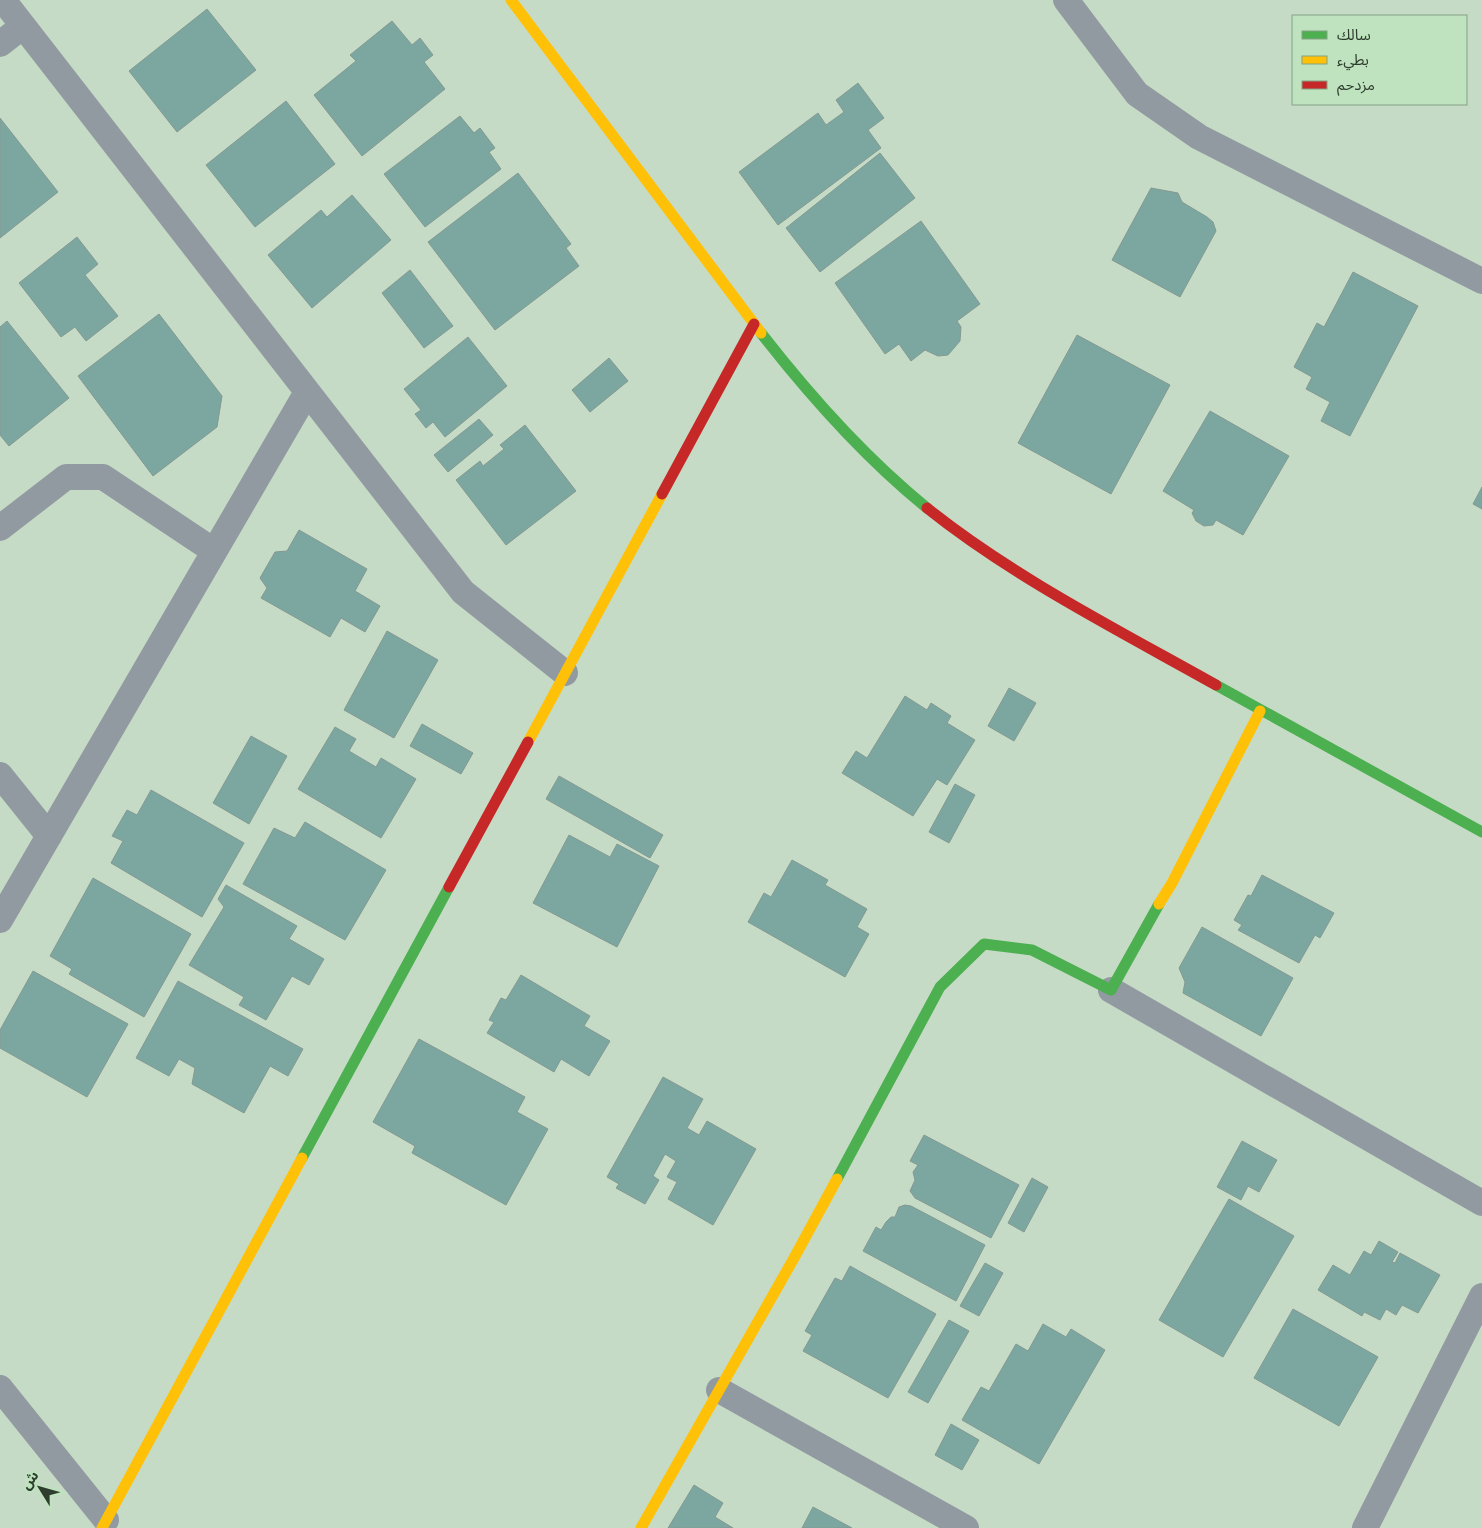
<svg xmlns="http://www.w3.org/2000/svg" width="1482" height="1528" font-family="'Space Grotesk','Noto Sans Arabic',sans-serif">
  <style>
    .building { fill: #7ca7a1; stroke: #839991 }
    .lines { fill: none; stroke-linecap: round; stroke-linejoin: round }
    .street { stroke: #929aa1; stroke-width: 26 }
    .fast { stroke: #4caf50; stroke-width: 11 }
    .slow { stroke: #ffc107; stroke-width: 11 }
    .jam { stroke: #c62828; stroke-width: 11 }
  </style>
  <rect width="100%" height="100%" fill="#c6dbc6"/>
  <path class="building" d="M207,9l49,61 -79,62 -48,-61z
    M392,21l20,24 8,-7 13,17 -9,7 21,27 -83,67 -48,-61 42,-34 -6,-6z
    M858,83l26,35 -16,12 13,18 -103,77 -39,-53 79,-59 8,12 18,-13 -8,-12z
    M286,101l49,63 -80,63 -49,-62z
    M460,116l14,17 6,-5 15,20 -6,4 12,17 -76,58 -41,-53z
    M0,118l58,74 -58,46z
    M880,153l35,45 -95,74 -34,-44z
    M518,173l53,71 -5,4 13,18 -84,64 -67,-88z
    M1151,188l27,5 4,9 25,15 6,5 3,9 -36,66 -68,-37z
    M352,195l39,45 -79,68 -44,-53 53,-45 6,7z
    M921,221l59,83 -23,17 4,6 -1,14 -12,14 -10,1 -13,-6 -14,11 -12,-17 -14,10 -50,-71z
    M77,237l21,27 -13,11 33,41 -32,25 -11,-14 -14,10 -42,-54z
    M410,270l43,56 -29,22 -42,-55z
    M1353,272l65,34 -68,130 -29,-15 9,-19 -24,-13 6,-12 -18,-10 23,-44 7,4z
    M159,314l63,82 -5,31 -64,49 -75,-100z
    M7,321l62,77 -60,48 -9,-11v-108z
    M1077,335l93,50 -59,109 -93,-51z
    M468,337l39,49 -62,51 -12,-15 -7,6 -11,-14 6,-4 -17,-21z
    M609,358l19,23 -38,31 -18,-22z
    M1210,411l79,45 -46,79 -27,-15 -3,5 -9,1 -8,-5 -4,-8 2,-3 -31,-19z
    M479,419l14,16 -45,37 -14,-17z
    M525,425l51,66 -70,54 -50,-65 24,-19 3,5 21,-17 -4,-4z
    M1482,487v22l-9,-5z
    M299,530l68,39 -12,22 25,15 -15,26 -24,-14 -11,19 -69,-39 6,-10 -7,-10 15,-26 12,-1z
    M387,631l51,29 -44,78 -50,-28z
    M1009,688l27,15 -22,38 -26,-15z
    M905,696l22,14 4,-7 20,13 -4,7 28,17 -28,45 -10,-6 -24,37 -71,-43 14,-22 11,7z
    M422,724l51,29 -12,21 -51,-28z
    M335,727l21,12 -7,12 27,16 5,-9 35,21 -35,59 -83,-49z
    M251,736l36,20 -38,68 -36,-21z
    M559,776l104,59 -13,23 -104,-59z
    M955,784l20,11 -26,48 -20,-11z
    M151,790l93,53 -42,74 -91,-54 12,-22 -11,-5 15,-26 10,5z
    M305,822l81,48 -41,70 -102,-56 31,-56 21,10z
    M569,835l41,22 7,-13 42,22 -42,81 -84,-44z
    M792,860l36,20 -3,5 42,24 -10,18 12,7 -24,43 -97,-55 16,-29 7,4z
    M1262,875l72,38 -14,25 -5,-3 -16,28 -61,-33 4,-5 -8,-5 14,-25 3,1z
    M93,878l98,56 -47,83 -75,-43 3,-5 -22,-13z
    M226,885l71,41 -8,13 35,20 -15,26 -17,-9 -26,44 -27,-15 5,-8 -55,-32 35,-58 -6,-8z
    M1202,927l91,51 -32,58 -78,-43 2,-11 -6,-14z
    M33,971l95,53 -41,73 -87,-49v-18z
    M521,975l69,41 -6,10 26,15 -21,35 -28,-17 -7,13 -67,-39 7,-11 -5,-2 12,-22 5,2z
    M178,981l125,68 -15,27 -18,-10 -26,47 -52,-29 3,-16 -16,-9 -10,17 -33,-18z
    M419,1039l106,58 -8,15 31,17 -42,76 -94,-52 3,-7 -42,-24z
    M663,1077l40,22 -16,29 12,7 8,-14 49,28 -43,76 -45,-26 9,-17 -10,-5 9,-16 -11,-7 -12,22 6,4 -14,24 -29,-16 3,-4 -12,-7z
    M924,1135l95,50 -28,53 -76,-40 -5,-7 5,-11 -2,-8 5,-7 -8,-4z
    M1242,1141l35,19 -18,32 -11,-6 -7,14 -24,-13z
    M1032,1178l16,9 -24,45 -16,-9z
    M1229,1199l65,37 -71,121 -64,-37z
    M905,1205l6,1 74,39 -29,56 -93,-50 13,-24 5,3 5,-8 5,-5h4l4,-10z
    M1379,1241l19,11 -6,10 3,1 5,-10 40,22 -22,38 -16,-8 -6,10 -10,-6 -6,11 -16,-8 -2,4 -44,-26 15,-25 17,10 14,-24 7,4z
    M985,1263l18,10 -24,43 -19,-10z
    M850,1266l86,48 -48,84 -85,-47 9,-16 -7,-4 30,-53 7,3z
    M1293,1309l85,48 -39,69 -85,-48z
    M949,1320l20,11 -41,72 -20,-11z
    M1043,1324l23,13 5,-8 34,21 -66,114 -77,-44 19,-33 8,4 27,-47 12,7z
    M951,1424l28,16 -17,30 -27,-15z
    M694,1485l29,18 -8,14 18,11h-65z
    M813,1507l39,21h-50z"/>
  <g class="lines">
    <path class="street" d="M3,0l460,592 102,81
      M1066,0l71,94 62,43 283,144
      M0,44l23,-18
      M0,528l66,-51h37l111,74
      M0,775l49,61
      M0,920l307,-528
      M1111,990l371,213
      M0,1388l106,132
      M719,1390l247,138
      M1365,1528l117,-232"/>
    <path class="fast" d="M761,333c49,63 103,124 166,175
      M1216,685l266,147
      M302,1158l147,-271
      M837,1179l103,-192 44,-43 48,6 79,40 48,-86"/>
    <path class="slow" d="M511,0l250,333
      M528,742l134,-248
      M1159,904l13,-21 88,-172
      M102,1528l200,-370
      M641,1528l153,-270 43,-79"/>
    <path class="jam" d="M662,494l92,-170
      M927,508c86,69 193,123 289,177
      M449,887l79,-145"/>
  </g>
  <rect x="1292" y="15" width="175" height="90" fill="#bee3be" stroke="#84a184"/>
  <rect x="1302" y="31" width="25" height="8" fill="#4caf50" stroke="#84a184"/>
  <text x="1337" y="40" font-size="15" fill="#2e3d2e">سالك</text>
  <rect x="1302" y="56" width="25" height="8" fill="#ffc107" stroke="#84a184"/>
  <text x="1337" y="65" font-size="15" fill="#2e3d2e">بطيء</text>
  <rect x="1302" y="81" width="25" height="8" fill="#c62828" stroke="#84a184"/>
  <text x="1337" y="90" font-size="15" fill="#2e3d2e">مزدحم</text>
  <g transform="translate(40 1488) rotate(307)" stroke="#bee3be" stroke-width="4" paint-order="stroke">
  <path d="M0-4L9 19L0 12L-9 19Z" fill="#2e3d2e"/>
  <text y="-8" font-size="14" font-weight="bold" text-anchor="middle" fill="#2e3d2e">ش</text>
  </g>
</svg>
